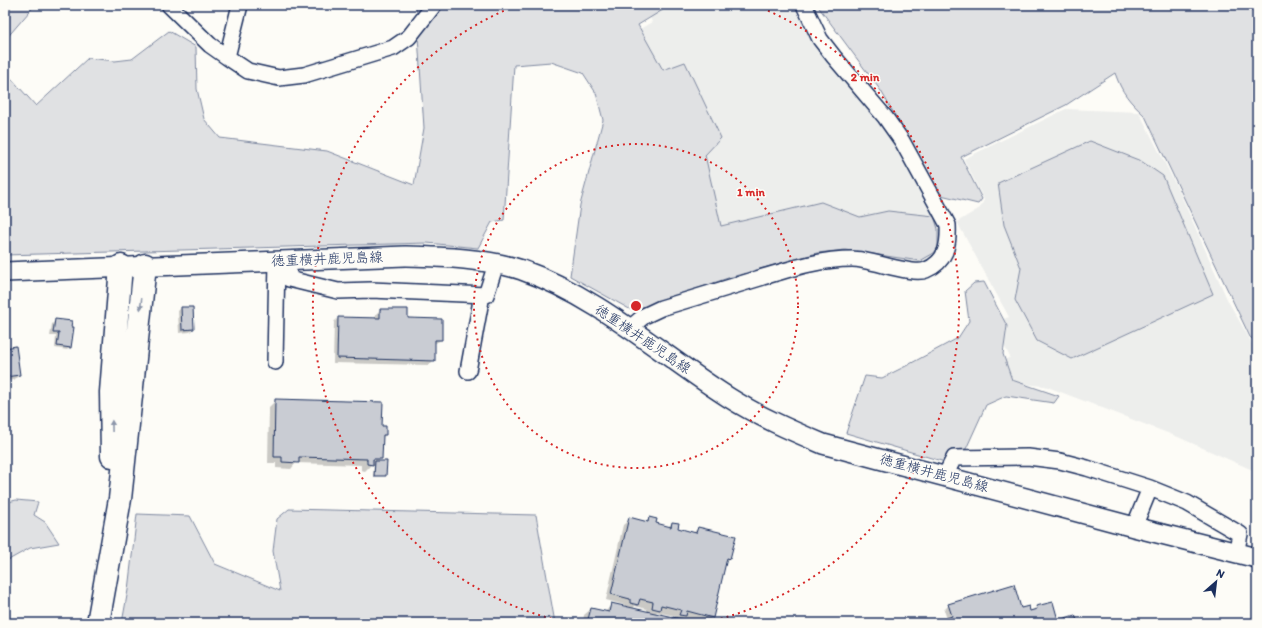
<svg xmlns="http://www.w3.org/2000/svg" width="1262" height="628" font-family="Itim,'Klee One',sans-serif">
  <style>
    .built { fill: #edeeec }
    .green { fill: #e0e1e3; stroke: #7e88a0 }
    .shadow { fill: #0003; fill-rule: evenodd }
    .building { fill: #c9ccd3; stroke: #1b2f5e }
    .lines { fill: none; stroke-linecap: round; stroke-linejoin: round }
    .minor-casing { stroke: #1b2f5e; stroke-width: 18 }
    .major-casing { stroke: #1b2f5e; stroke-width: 22 }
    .highway-casing { stroke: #1b2f5e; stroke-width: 25 }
    .minor { stroke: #fdfcf7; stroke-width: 15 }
    .major { stroke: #fdfcf7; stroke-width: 19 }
    .highway { stroke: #fdfcf7; stroke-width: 22 }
    .oneway { fill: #8c96aa }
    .ring { fill: none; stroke: #d62828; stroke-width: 2; stroke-dasharray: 2 4 }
    .labels { text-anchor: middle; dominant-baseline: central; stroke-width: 3; stroke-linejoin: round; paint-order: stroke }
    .street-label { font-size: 14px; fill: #1b2f5e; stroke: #fdfcf7 }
    .centre { fill: #d62828; stroke: #fdfcf7; stroke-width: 2 }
    .ring-label { font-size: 12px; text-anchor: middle; font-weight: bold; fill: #d62828; stroke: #fdfcf7; stroke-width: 3; stroke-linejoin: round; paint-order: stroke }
  </style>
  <rect width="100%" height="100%" fill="#fdfcf7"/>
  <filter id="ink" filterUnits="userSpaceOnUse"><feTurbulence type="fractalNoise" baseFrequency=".025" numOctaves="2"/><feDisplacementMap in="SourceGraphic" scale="8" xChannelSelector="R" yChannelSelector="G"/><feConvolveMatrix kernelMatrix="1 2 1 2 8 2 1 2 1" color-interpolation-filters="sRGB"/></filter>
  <g filter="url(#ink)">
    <path class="built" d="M644,5h154l24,49 73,90 14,22 33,68 -1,11 -6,10 -9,7 -12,2 -40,-10 -22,-1 -25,1 -20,3 -73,21 -25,-78 -76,-167 19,-11z
      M1066,109l73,3 40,79 49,110 24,42 5,4v125l-79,-35 -133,-51 -25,-2 -40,12 20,-33 10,-6 -17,-34 16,-6 -52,-95 23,-14 4,-8 -20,-41z"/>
    <path class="green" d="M5,5h30l-30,35z
      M416,5h250v3l-28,17 25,45 22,-8 36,76 -16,17 16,71 100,-24 39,15 28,-6 46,5 4,13v18l-4,6 -14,8 -75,-11 -28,3 -89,25 -95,33 -63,-35 10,-71 23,-85 -7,-27 -13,-20 -32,-11 -37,3 -10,155 -12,2 -14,26 -51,-5 -422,12v-199l5,21 26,29 52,-48 27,3 17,-2 37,-28 27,16 1,42 7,30 16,19 107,13 87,34 10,-57z
      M817,5h440v338l-7,-6 -105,-221c-16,-15 -23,-23 -30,-43l-49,32 -105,52 21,42 -4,5 -37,-9 -60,-104z
      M1090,141l51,20 22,15 50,118 -141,65 -35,-18 -22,-41 6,-32 -17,-43 -6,-42z
      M984,282l23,44 -4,28 9,26 47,16 -5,7 -48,-7 -20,9 -20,44 -15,1 -6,12 -99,-29 19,-57 17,2 24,-12 52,-28 11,-17 -4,-30 9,-8z
      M16,500l22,2 -4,13 11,7 14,21 -29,5 -25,14v-59z
      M289,509l247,6 19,108h-433l6,-33 9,-76 53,2 25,48 65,27 -7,-40 4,-32z"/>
    <path class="shadow" d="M181,308h11l1,21 -3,3 -11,1 -1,-22z
      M380,310l27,9 34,21 -7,4v16l-5,5 -96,-2 1,-41 4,-4 37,1 1,-5z
      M55,321l16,26 -4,3 -12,-2 1,-12h-6l2,-12z
      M15,347l4,28 -5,5 -9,1v-32z
      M276,400l105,27 4,8 -3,3 -1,20 -3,4 7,14h-12l1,-11h-3l-6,6 -4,-1v-5l-65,-2 -5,6 -15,-1v-5h-8l1,-56z
      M650,518l5,6 13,3 4,-4 5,6 16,4 5,-5 31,31 -4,4 -13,54 -6,6 -23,-5 -2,2 14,3h-112l1,-8 7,-6 14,3 7,-8 12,3 1,-2 -19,-5 17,-75 7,-6 15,3zM635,606l12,3v3l-14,-3zM657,612l18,4 -1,2 -19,-4z
      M949,605l71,5 9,2 8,-5 21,14 19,2h-134l4,-4 -3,-9z"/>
    <path class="building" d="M181,307h12l1,22 -12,1z
      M380,309h28v9l34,1v21h-7v21l-98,-3 1,-41 42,1z
      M55,319l17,2 -1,6h3l-3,21 -14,-2 2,-13h-6z
      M16,346l4,29 -15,2v-29z
      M275,399l108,3 -1,24h4v9h-3l-1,24h-9v6l-6,-1v-5l-68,-2v6l-17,-1v-5h-8z
      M375,461h12l-1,15h-12z
      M629,517l19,5 1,-5 8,2 -1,4 15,4 1,-5 7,1 -1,5 18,5 2,-6 38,9 -6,23 -3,-1 -14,60 -26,-7 -1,5 -7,-1 2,-5 -20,-5 -1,5 -8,-2 1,-6 -13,-3 -2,6 -8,-2v-4l-19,-5z
      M1014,584l7,24 8,-2 1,5 7,-2 -1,-3 17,-4 5,18 17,-5 3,8h-130l-1,-5 5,-2 -4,-12z
      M611,603l88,20h-112l4,-15 18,4z"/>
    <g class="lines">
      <defs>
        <path id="minor" d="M169,5l41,40 17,12 21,14 31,7 25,-3 89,-27 16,-11 25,-32
          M227,57l13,-52
          M289,260v19l49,12 33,-1 115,5 10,-31
          M630,328l14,-12 17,-8c33,-10 66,-20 99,-30 30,-9 60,-19 92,-19 19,0 60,17 74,11 20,-8 23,-25 22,-45l-46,-84 -17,-24 -51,-60 -14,-18 -16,-34
          M275,362l2,-102
          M468,371l14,-76
          M945,476l9,-18 74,-1 32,4 27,7 63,20 37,15 53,31 -4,20
          M1134,527l16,-39"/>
        <path id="major" d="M5,272l400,-16c38,1 80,2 117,14 77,27 138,84 206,127 30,19 62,33 95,47l311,83 123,31"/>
        <path id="highway" d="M112,456l-1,-64 10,-126
          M98,623l22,-124 25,-234"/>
      </defs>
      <use href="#minor" class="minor-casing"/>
      <use href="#major" class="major-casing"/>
      <use href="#highway" class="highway-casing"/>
      <use href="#minor" class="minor"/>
      <use href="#major" class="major"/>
      <use href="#highway" class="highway"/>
    </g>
    <defs><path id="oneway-solid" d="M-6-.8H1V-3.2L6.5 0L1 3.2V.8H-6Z"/></defs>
    <g class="oneway">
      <use href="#oneway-solid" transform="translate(141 304) rotate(97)"/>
      <use href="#oneway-solid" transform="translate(112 426) rotate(-91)"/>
    </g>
  </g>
  <g class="ring">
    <circle cx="636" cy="306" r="162"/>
    <path d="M569 623A324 324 0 0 1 515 6M757 6A324 324 0 0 1 703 623"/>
  </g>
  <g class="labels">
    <g class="street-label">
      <text transform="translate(327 259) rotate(-2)">徳重横井鹿児島線</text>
      <text transform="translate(643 339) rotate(34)">徳重横井鹿児島線</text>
      <text transform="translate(934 473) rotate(15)">徳重横井鹿児島線</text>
    </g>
  </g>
  <circle cx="636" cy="306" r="6" class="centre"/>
  <g class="ring-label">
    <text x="865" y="81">2 min</text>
    <text x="751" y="196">1 min</text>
  </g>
  <rect width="1262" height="628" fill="none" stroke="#fdfcf7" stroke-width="20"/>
  <rect x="10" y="10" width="1242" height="608" fill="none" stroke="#1b2f5e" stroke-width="1.5" filter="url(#ink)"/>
  <g transform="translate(1216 582) rotate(28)" stroke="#fdfcf7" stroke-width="3" paint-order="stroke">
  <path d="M0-3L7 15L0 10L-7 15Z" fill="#1b2f5e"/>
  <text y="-6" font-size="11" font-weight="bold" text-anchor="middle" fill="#1b2f5e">N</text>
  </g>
</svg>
